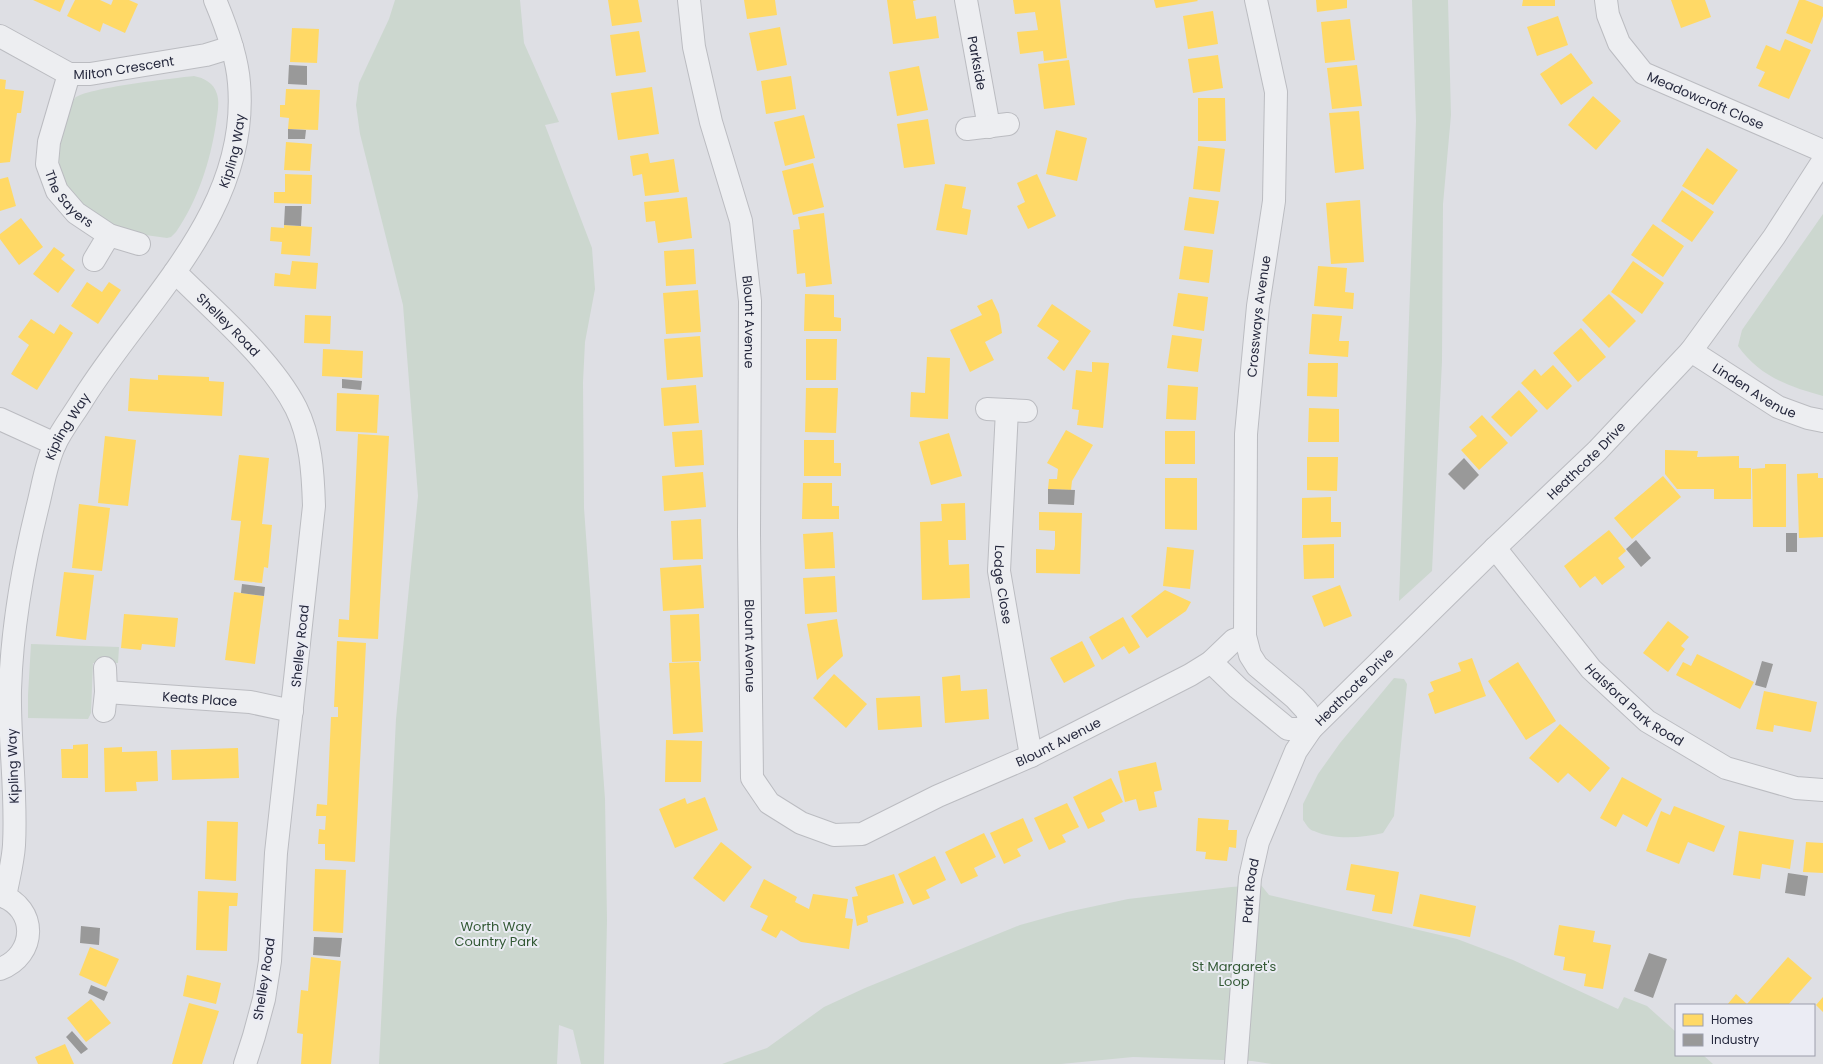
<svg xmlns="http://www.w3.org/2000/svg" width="1823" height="1064" font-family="Poppins,sans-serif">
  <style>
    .green { fill: #ccd7cf }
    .homes { fill: #ffd966 }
    .industry { fill: #999 }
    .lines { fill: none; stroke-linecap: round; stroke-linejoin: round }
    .minor-casing { stroke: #bbbcc1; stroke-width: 24 }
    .tertiary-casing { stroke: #bbbcc1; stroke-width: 24 }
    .minor { stroke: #edeef1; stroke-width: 22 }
    .tertiary { stroke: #edeef1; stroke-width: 22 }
    .labels { text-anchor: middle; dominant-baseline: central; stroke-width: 4; stroke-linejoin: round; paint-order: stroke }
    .street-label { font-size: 13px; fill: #25283d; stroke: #ebecf4 }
    .park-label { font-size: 13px; fill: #335935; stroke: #ebecf4 }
  </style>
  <rect width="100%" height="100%" fill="#dedfe4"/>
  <path class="green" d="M395,0h125l4,43 35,79 -14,3 47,123 3,41 -10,53 -2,40 1,126 21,291 2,121 -3,144h-23l-8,-34 -14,-5 -2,39h-178l17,-345 22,-223 -15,-191 -43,-171 -4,-29 3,-22 30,-64z
    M1412,0h36l3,115 -8,89 -1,157 -10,210 -33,30 17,-480z
    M194,76c10,2 20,7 23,18 3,10 0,20 -1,30 -6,38 -18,76 -40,108l-5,5 -4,1c-12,-2 -24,-3 -36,-6 -45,-14 -85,-48 -68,-100 3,-8 7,-28 12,-34 10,-10 101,-20 119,-22z
    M1823,214v182c-34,-9 -64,-20 -85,-50l4,-16z
    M31,644l88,3 -1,16h-25l-2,50 -3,6 -60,-1v-23z
    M1394,678l10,1 3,5 -13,132 -11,17c-21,5 -49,7 -69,-2 -5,-1 -8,-7 -11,-11v-16l15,-30 22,-31z
    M1261,885l8,10 188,44 56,21 105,49 6,-12 23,9 29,26v23h27l10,9h-441l-20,-3 -119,-4 -72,7h-339l45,-16 57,-41 41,-19 155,-63 47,-13 61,-13 103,-12z"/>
  <path class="homes" d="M33,0h32l-5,12z
    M75,0h25l11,5 2,-5h16l9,4 -13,29 -22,-10 -3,9 -33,-16z
    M608,0h30l4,22 -30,4z
    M744,0h31l2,15 -30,4z
    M887,0h30l-4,1 3,18 20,-3 3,22 -46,6z
    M1013,0h47l7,58 -23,3 -1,-10 -23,3 -3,-22 21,-2 -3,-18 -20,2z
    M1154,0h43l1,1 -42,7z
    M1316,0h31v8l-30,4z
    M1523,0h32v6h-33z
    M1671,0h34l6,17 -30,11z
    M1799,0h6l18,7v9l-11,28 -26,-11z
    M1213,11l5,33 -30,5 -5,-33z
    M1558,16l10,29 -31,11 -10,-29z
    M1350,19l5,41 -30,3 -4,-41z
    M780,27l7,38 -30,6 -8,-38z
    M292,28l27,1 -2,34 -27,-1z
    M639,31l7,41 -30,4 -6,-41z
    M1785,39l26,11 -22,49 -31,-13 7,-14 -9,-4 10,-23 14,6z
    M1571,53l22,30 -32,22 -21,-31z
    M1218,55l5,33 -30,5 -5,-34z
    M1069,60l6,45 -31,4 -6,-45z
    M1357,65l5,41 -30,3 -5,-41z
    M919,66l9,44 -31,6 -8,-44z
    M791,76l5,33 -30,5 -5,-33z
    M0,79l6,1 -1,9 19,2 -3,22h-4l-7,49 -10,1z
    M652,87l7,47 -41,6 -7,-47z
    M286,89l34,1 -2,40 -30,-1 1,-11 -9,-1v-12h5z
    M1593,96l28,25 -25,29 -28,-25z
    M1198,98h27l1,43h-28z
    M1359,111l5,58 -29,4 -6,-60z
    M804,115l11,43 -30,8 -11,-44z
    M928,119l7,45 -31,4 -7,-44z
    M1056,130l31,8 -10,43 -31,-7z
    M286,142l26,2 -2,27 -26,-1z
    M1198,146l27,3 -5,43 -27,-3z
    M1707,148l31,22 -25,35 -31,-19z
    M648,153l2,10 24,-4 5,33 -34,4 -3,-22 -9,2 -3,-20z
    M813,163l11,44 -31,8 -11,-44z
    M285,174l27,1 -1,29 -37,-1v-11h11z
    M1037,174l19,42 -28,13 -11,-23 8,-4 -8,-19z
    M8,177l8,29 -16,5v-32z
    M945,184l21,3 -4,21 9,2 -4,25 -31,-5z
    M1682,190l32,22 -22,30 -31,-21z
    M687,197l5,41 -34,5 -3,-22 -9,1 -2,-20z
    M1189,197l30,4 -5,33 -30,-4z
    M1360,200l4,62 -33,2 -5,-61z
    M824,213l8,71 -26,3 -1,-14 -8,1 -4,-44 7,-1 -2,-12z
    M21,218l22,29 -24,18 -19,-26v-5z
    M1653,224l31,22 -21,31 -32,-22z
    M284,225l28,2 -2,29 -29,-2 1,-12 -12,-1 1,-14 13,1z
    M1184,246l29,4 -4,33 -30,-4z
    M54,247l11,8 -4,4 14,11 -17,23 -25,-19z
    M694,249l2,35 -30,2 -2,-35z
    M292,261l26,2 -2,26 -42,-3 1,-13 15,2z
    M1633,261l31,22 -22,31 -31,-22z
    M1318,266l29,2 -2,24 9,1 -1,16 -39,-3z
    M87,282l15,10 7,-10 12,8 -23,34 -27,-18z
    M698,290l3,42 -35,2 -3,-41z
    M1178,293l30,4 -4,34 -31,-5z
    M805,294l29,1v22l7,1v13h-37z
    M1609,294l27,27 -27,27 -27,-28z
    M992,299l7,15 3,19 -17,9 9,18 -24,12 -20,-42 32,-15 -5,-9z
    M1052,304l39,27 -27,40 -17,-13 12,-17 -22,-15z
    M1312,314l30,2 -3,25h10l-1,16 -39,-3z
    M305,315l26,1 -1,28 -26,-1z
    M31,319l23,15 6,-10 13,9 -36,57 -26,-16 18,-29 -11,-8z
    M1581,328l25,29 -28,25 -25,-29z
    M1172,335l30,4 -4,33 -31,-4z
    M700,336l3,41 -36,3 -3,-41z
    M806,339h31l-1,41h-30z
    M323,349l40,2 -1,27 -40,-2z
    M927,357l23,1 -2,61 -38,-2 1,-25 14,1z
    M1092,362l17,1 -6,65 -26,-3 2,-15 -7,-1 4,-39 16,2z
    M1308,363h30l-1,34 -30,-1z
    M1553,365l19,21 -25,24 -26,-27 14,-14 6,7z
    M158,375l51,2v4l15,1 -2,34 -94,-5 2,-33 28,2z
    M696,385l3,38 -35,3 -3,-38z
    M1168,385l30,2 -2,33 -30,-1z
    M806,388h32l-2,45 -31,-1z
    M1519,390l19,21 -27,26 -20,-20z
    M337,393l42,2 -2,38 -41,-2z
    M1309,408l30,1v33h-31z
    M1482,415l26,28 -29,27 -18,-20 16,-14 -8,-9z
    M702,430l2,35 -29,2 -3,-35z
    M1066,430l27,15 -21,36 -1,9 -23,-1 1,-10h8l1,-10 -11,-6z
    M1165,431h30v33h-30z
    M949,433l13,43 -31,9 -12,-43z
    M358,434l31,2 -11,203 -40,-2 1,-18 10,1z
    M105,436l31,4 -8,66 -30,-3z
    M804,440h30v23h7v13h-37z
    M1665,450l33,1 -1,6 42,-1v12h12v31h-37v-10h-37l-12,-15z
    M239,455l30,3 -7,66 10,1 -4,43 -4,-1 -2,16 -28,-3 7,-59 -10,-1z
    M1307,457h31l-1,34 -30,-1z
    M1765,464h21v63h-33l-1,-58 13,-1z
    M703,472l3,35 -42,4 -2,-35z
    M1818,473v5h5v59l-24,1 -2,-64z
    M1663,476l18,21 -49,42 -18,-21z
    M1165,478h32v52l-32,-1z
    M803,483h29v23h7v13h-37z
    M1331,497v25h10v15l-39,1v-40z
    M965,503l1,37h-18l1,25 20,-1 1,34 -48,2 -2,-78 22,-1 -1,-17z
    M79,504l31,4 -8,63 -30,-3z
    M1039,512l43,1 -2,61 -44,-1v-24l18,1 1,-5v-14l-16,-1z
    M701,519l2,40 -30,1 -2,-39z
    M1609,530l17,21 -8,7 7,9 -23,18 -7,-9 -15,12 -16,-22z
    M833,532l2,36 -30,1 -2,-35z
    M1334,544v34l-30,1 -1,-34z
    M1167,547l27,3 -4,39 -27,-3z
    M701,565l3,43 -41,3 -3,-43z
    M64,572l30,3 -8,65 -30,-4z
    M835,576l2,36 -32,2 -2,-36z
    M1340,585l12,31 -28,11 -12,-31z
    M1165,590l26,12 -5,9 -39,27 -16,-22z
    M234,592l30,4 -9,68 -30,-4z
    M124,614l54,4 -3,29 -33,-3 -1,6 -20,-2z
    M699,614l2,47 -29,1 -2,-47z
    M1123,617l17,30 -11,7 -5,-8 -22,14 -13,-23z
    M837,619l6,37 -26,24 -10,-56z
    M1668,621l21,16 -8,9 4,3 -17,23 -25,-19z
    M337,641l29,2 -11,219 -30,-2v-16h-7l1,-15 6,1 1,-14h-10l1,-12 10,1 4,-88h7v-10h-4z
    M1082,641l13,25 -31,17 -14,-25z
    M1697,654l57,28 -14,27 -64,-34 7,-13 8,4z
    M1472,658l14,38 -51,18 -7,-20 6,-3 -4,-9 31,-11 -3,-8z
    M699,662l4,70 -30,2 -4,-71z
    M1518,662l38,59 -30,19 -38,-59z
    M834,674l33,30 -21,24 -33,-30z
    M960,675l1,16 26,-2 2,30 -44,4 -3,-46z
    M1764,691l53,11 -6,30 -37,-7 -1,7 -17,-3z
    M920,696l2,31 -44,3 -2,-32z
    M1560,724l50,44 -20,24 -22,-19 -10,10 -29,-25z
    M666,740l36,1 -1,41h-36z
    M88,744v34h-26l-1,-29h12v-4z
    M122,747v5l35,-1 1,30 -22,1 1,9 -32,1 -1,-44z
    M238,748l1,30 -67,2 -1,-30z
    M1156,762l6,28 -8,2 3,15 -18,4 -3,-12 -11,3 -7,-31z
    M1622,777l40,22 -15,28 -24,-13 -7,13 -16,-9z
    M1111,778l12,24 -22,11 4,8 -17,8 -15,-32z
    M705,797l13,33 -43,18 -16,-39 26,-11 2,6z
    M1067,803l12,24 -17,8 4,7 -17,8 -15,-32z
    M1674,806l51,20 -11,26 -26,-10 -9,22 -33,-13 15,-40 9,4z
    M1023,818l10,23 -16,8 4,7 -17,8 -14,-31z
    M1198,818l31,2 -1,10h9l-1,18 -7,-1 -2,14 -22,-2 1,-7 -10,-1z
    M207,821l31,1 -2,59 -31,-2z
    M1739,831l55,9 -4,29 -28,-5 -2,15 -27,-4z
    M984,833l12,24 -22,11 4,8 -17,8 -16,-32z
    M721,842l31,25 -28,35 -31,-24z
    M1806,842l17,1v30l-20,-1z
    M935,856l11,24 -20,10 4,8 -17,7 -15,-31z
    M1351,864l48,8 -7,42 -20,-3 3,-16 -29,-5z
    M315,869l31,1 -3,63 -30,-2z
    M894,874l10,29 -37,13 1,6 -11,4 -5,-29 6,-1 -3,-9z
    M764,879l33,18 -2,5 14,7 4,-15 35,5 -3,19 8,1 -4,30 -48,-7 -20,-12 -5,8 -15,-8 7,-14 -18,-9z
    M198,891l40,2 -1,13h-8l-2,45 -31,-1z
    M1420,894l56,12 -6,31 -57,-11z
    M1559,925l36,6 -2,11 18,3 -8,44 -19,-3 2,-12 -23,-4 2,-13 -11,-2z
    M90,947l29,12 -13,28 -27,-12z
    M311,957l30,4 -10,103h-30l2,-30 -6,-1 4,-43 7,1z
    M1788,957l24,21 -24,27h-61l9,-11 11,10z
    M187,975l34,8 -5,21 -33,-8z
    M1823,997v15l-7,-7z
    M91,999l20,24 -25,19 -19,-24z
    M189,1003l30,8 -17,53h-30z
    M65,1044l9,20h-36l-3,-7z"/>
  <path class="industry" d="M289,65l18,1v19l-19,-1z
    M288,129l18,1 -1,9h-17z
    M285,206h17l-1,20 -17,-1z
    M342,379l20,2 -1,9 -19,-2z
    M1464,458l15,17 -15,15 -16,-16z
    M1048,489l27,1 -1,15 -26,-1z
    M1786,533h11v19h-11z
    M1636,540l15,18 -10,9 -15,-18z
    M242,584l23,3 -1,9 -23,-3z
    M1762,661l11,3 -7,24 -11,-3z
    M1788,873l20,3 -3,20 -20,-3z
    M81,926l19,2 -1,17 -19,-2z
    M314,937l28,1 -2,19 -27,-2z
    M1649,953l18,6 -14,39 -19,-7z
    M91,985l17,7 -4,9 -16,-8z
    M72,1031l16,18 -7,5 -15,-17z"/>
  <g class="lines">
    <defs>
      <g id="minor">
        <path id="s1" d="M689,0l5,47 17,75 30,99 9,80 -1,233 3,244 17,25 32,20 33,12 28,-1 76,-38 93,-40 159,-81 21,-13 23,-22 11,-4"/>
        <path id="s2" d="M966,0l23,127"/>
        <path id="s3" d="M1606,0l2,15 11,28 24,30 180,78"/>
        <path id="s4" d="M0,36l69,38h21l116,-19 26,-8"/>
        <path id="s5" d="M69,74l-20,68 -2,22 10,27 19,22 33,22 30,9"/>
        <path d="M967,129l41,-5"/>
        <path d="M94,260l15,-25"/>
        <path id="s6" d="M175,272c39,39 96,87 121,136 15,30 17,65 18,98l-38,347 -6,108 -6,38 -10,37 -9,28"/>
        <path id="s7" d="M1691,351l87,56 30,11 15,3"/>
        <path d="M987,409l39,2"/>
        <path id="s8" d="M1007,410l-8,161 32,185"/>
        <path d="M0,419l55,25"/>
        <path id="s9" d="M1495,548l96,121 56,52 79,47 70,20 27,2"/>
        <path id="s10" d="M1211,662l27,26 50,41h23l-4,-18 -12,-13 -38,-32 -7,-11 -5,-19 1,-202 12,-128 16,-105 2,-109 -20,-92"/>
        <path id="s11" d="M106,692l144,10 42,9"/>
        <path d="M104,711l2,-19 -1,-24"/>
        <path d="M0,895c38,13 37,60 0,74"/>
        <path id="s12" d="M5,897c3,-17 8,-35 9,-52 3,-52 -5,-103 -4,-155 2,-62 13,-125 28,-185 5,-20 8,-42 17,-61 7,-15 19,-30 28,-45 62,-99 167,-188 156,-316 -2,-28 -13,-57 -24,-83"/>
      </g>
      <g id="tertiary">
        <path id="s13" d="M1236,1064l14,-186 8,-36 38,-91 15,-22 184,-181 102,-97 94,-100 83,-114 49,-76"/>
      </g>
    </defs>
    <use href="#minor" class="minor-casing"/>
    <use href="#tertiary" class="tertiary-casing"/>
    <use href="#minor" class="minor"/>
    <use href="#tertiary" class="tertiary"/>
  </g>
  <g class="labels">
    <g class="street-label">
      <text stroke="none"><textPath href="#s2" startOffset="64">Parkside</textPath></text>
      <text stroke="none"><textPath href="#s4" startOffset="134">Milton Crescent</textPath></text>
      <text stroke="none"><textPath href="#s3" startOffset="152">Meadowcroft Close</textPath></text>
      <text stroke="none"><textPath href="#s12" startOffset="804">Kipling Way</textPath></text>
      <text stroke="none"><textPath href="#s5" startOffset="135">The Sayers</textPath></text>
      <text stroke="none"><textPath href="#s10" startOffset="564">Crossways Avenue</textPath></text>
      <text stroke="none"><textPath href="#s1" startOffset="329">Blount Avenue</textPath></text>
      <text stroke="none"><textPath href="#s6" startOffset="75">Shelley Road</textPath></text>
      <text stroke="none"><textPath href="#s7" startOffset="75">Linden Avenue</textPath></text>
      <text stroke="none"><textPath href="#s12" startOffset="480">Kipling Way</textPath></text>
      <text stroke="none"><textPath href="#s13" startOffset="733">Heathcote Drive</textPath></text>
      <text stroke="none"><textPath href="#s8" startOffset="175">Lodge Close</textPath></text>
      <text transform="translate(300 646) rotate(-84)">Shelley Road</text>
      <text stroke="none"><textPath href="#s1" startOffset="653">Blount Avenue</textPath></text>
      <text stroke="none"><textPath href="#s13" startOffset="409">Heathcote Drive</textPath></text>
      <text stroke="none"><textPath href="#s11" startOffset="94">Keats Place</textPath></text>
      <text stroke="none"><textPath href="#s9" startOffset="211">Halsford Park Road</textPath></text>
      <text stroke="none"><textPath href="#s1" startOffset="1133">Blount Avenue</textPath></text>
      <text transform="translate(13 766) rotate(-92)">Kipling Way</text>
      <text stroke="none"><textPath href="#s13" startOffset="174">Park Road</textPath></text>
      <text transform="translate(264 979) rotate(-81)">Shelley Road</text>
    </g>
    <g class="park-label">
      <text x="496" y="926">Worth Way<tspan x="496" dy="15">Country Park</tspan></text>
      <text x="1234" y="966">St Margaret's<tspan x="1234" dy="15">Loop</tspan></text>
    </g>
  </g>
  <rect x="1675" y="1004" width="140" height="52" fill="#ebecf4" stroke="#9c9eab"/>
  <rect x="1683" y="1014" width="20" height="12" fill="#ffd966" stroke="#9c9eab"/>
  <text x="1711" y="1024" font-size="12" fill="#25283d">Homes</text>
  <rect x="1683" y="1034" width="20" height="12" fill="#999999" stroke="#9c9eab"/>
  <text x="1711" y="1044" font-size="12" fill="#25283d">Industry</text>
</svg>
